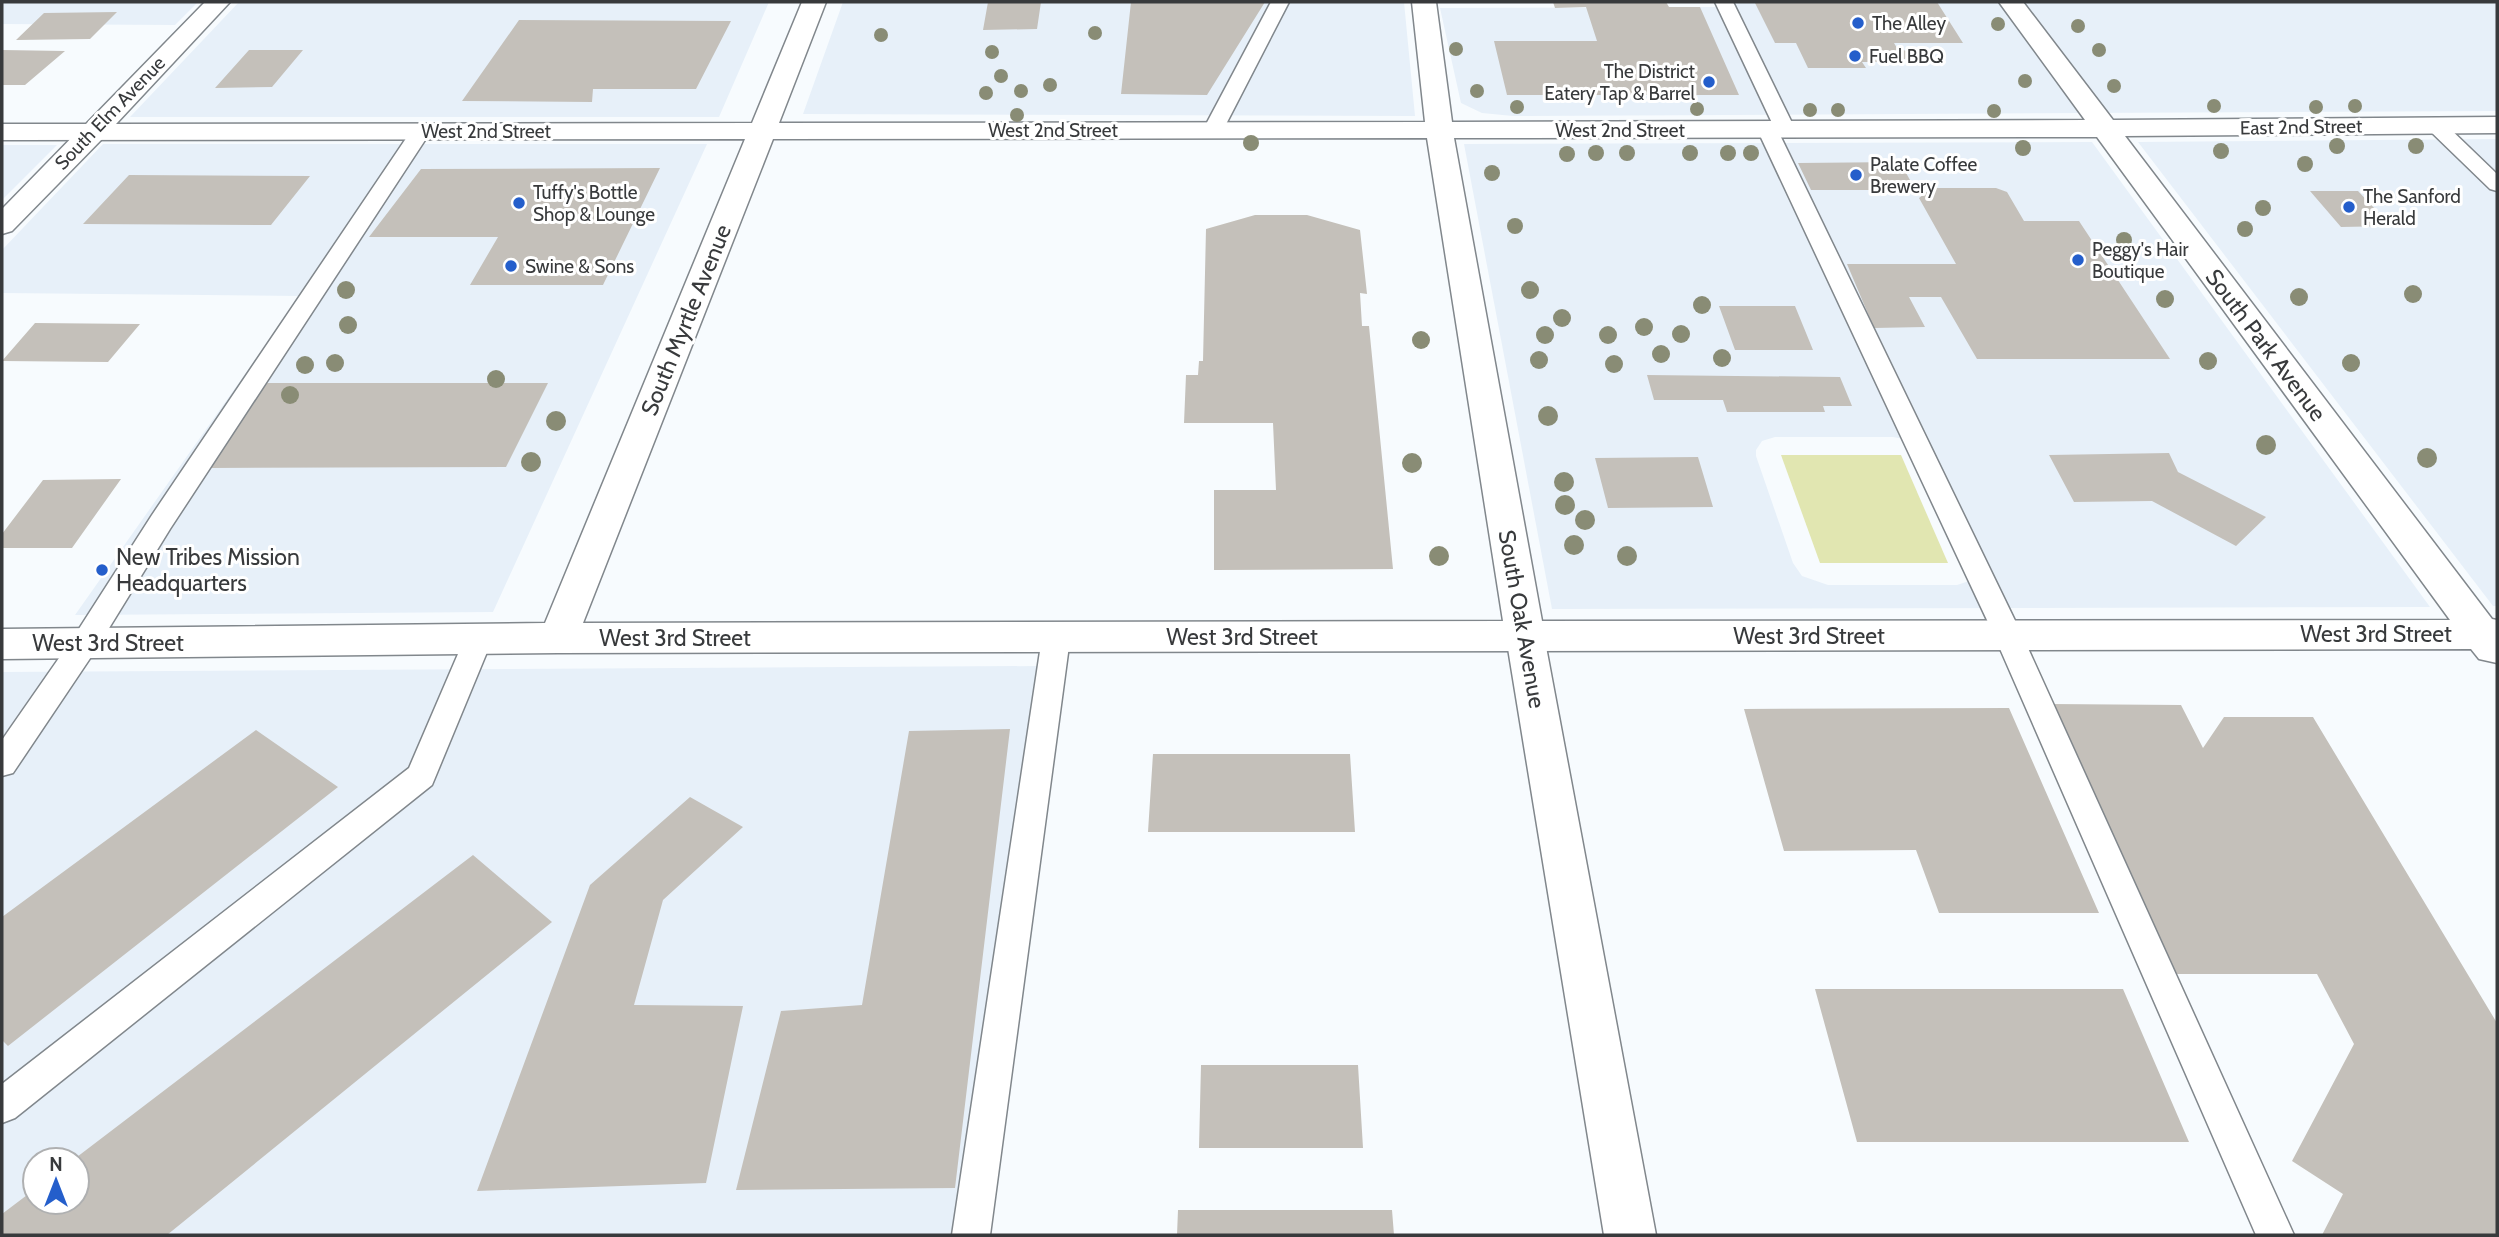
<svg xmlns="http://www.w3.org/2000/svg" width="2499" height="1237" font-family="Cabin,sans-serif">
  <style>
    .built { fill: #e7f0f9; fill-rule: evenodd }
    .green { fill: #e1e6b1 }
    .building { fill: #c4c0ba }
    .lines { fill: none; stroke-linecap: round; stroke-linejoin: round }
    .service-casing { stroke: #81878c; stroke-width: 3 }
    .minor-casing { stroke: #81878c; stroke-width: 3 }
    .tertiary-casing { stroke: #81878c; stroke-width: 3 }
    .service { fill: #fff; fill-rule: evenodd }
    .minor { fill: #fff; fill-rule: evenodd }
    .tertiary { fill: #fff; fill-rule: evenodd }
    .tree { fill: #898c75 }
    .poi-dot { fill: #245ecb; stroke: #fff; stroke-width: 2.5 }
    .labels { text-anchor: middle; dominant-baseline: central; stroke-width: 6; stroke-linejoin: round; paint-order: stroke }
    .far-poi-label { font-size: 19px; fill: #383a3c; stroke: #fff; text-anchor: start }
    .far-street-label { font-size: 19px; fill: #383a3c; stroke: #fff }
    .street-label { font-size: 23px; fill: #383a3c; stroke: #fff }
    .poi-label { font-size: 23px; fill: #383a3c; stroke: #fff; text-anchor: start }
  </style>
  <rect width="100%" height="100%" fill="#f7fbfe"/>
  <path class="built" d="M2,2h196l-23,23 -173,-1z
    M239,2h530l-50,115h-589z
    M843,2h561l11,114 -612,-2z
    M1715,2h782v109l-984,5 -31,-3 -21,-10 -21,-95 277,-1z
    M2497,139v467h-4l-355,-464z
    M2092,142l338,465 -878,2 -88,-465zM1775,437h118l16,3 63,140 -15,5h-129l-26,-9 -9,-13 -37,-107v-6l6,-9z
    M103,144h604l-214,468 -418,3 225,-319 -298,-3v-43z
    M2,145h55l-55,55z
    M1039,666l-63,569h-974v-563zM35,1160h42v42h-42z"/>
  <path class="green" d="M1781,455h120l47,108h-128z"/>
  <path class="building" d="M988,2h53l-4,27 -54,1z
    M1131,2h134l-58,93 -86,-1z
    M1553,2h113l3,5h31l39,88h-232l-13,-54h103l-11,-34 -31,1z
    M1937,2l26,41h-69l3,5 16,5 -15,11 -11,-4 -5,2h-20l4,6h-58l-12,-25h-21l-20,-40z
    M117,12l-27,27 -74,1 28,-27z
    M519,20l212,1 -35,68h-103l-1,13 -130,-1z
    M2,50l63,1 -40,34h-23z
    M249,50h54l-31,37 -57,1z
    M1900,162l10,18 -11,10h-88l-13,-27z
    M660,168l-57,117h-133l28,-48h-129l52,-68z
    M129,175l181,1 -39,49 -188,-1z
    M1932,188h64l11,4 17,29h55l91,138h-193l-36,-62h-32l16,30 -51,1 -27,-64h109l-37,-66z
    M2310,191h48l33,35 -50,1z
    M1255,215h52l53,15 7,64 -7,-1 2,33h7l24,243 -179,1v-80h62l-3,-67h-89l2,-48h12l1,-14h4l3,-132z
    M1719,306h76l18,44h-78z
    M35,323l105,1 -32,38 -106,-1z
    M1647,375l193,2 12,29h-29l2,6h-98l-4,-12h-69z
    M267,383h281l-42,84 -297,1z
    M2169,453l9,19 88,45 -30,29 -84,-45 -78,1 -25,-47z
    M1698,457l15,50 -105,1 -13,-50z
    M121,479l-49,69h-70v-14l41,-54z
    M2050,704l131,1 22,43 21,-31h89l184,306v212h-175l21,-41 -51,-33 62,-117 -37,-70h-144z
    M2009,708l90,205h-160l-23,-63 -132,1 -40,-142z
    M1010,729l-55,459 -219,2 45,-179 81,-6 47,-274z
    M256,730l82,57 -330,259 -6,-6v-123z
    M1153,754h197l5,78h-207z
    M690,797l53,30 -80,73 -29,105 109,1 -37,177 -229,8 113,-306z
    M473,855l79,67 -385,313h-165v-21l33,-25v13h42v-42h-4z
    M1815,989h308l66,153h-332z
    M1201,1065h157l5,83h-164z
    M1178,1210h214l2,25h-217z"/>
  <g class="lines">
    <defs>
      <path id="service" d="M1271,2h18l-66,128 -3,4h-14l-3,-4z
        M1715,2h18l62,127 -3,4h-13l243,502 272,600h-38l-262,-600 -237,-506 3,-4h13z
        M2436,120l7,2 54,52v17l-7,-2 -61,-59 -3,-4z
        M421,125l7,2 3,4 -261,398 -75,122 -82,122 -11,3v-36l73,-105 77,-120 259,-384 3,-4z
        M1056,627l10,3 4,8 -80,597h-38l90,-597 4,-8z
        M478,629l10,3 4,8 -60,145 -417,333 -13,5v-39l407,-316 55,-128 4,-8z"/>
      <path id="minor" d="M94,123l10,2 4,6 -4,6 -92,94 -10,3v-25l82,-84z
        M1525,621l14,5 5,10 112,599h-52l-98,-599 5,-10z"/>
      <path id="tertiary" d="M205,2h25l-114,122 636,-1 50,-121h24l-47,121 646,-1 -13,-120h24l16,120 633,-2 -86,-118h24l90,118 384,-3v16l-372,3 367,483 5,1v43l-18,-4 -8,-10 -1913,4 -556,6v-30l543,-6 200,-484 -743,1v-16h84zM2030,137h67l353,483 -908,1 -88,-483zM1427,138l76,483 -920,2 190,-484z"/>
    </defs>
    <use href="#service" class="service-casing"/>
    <use href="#minor" class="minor-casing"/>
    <use href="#tertiary" class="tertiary-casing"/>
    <use href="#service" class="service"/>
    <use href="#minor" class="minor"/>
    <use href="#tertiary" class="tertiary"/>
  </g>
  <g class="tree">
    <circle cx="1998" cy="24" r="7"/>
    <circle cx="2078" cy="26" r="7"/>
    <circle cx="1095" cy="33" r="7"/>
    <circle cx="881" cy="35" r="7"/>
    <circle cx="1456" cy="49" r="7"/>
    <circle cx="2099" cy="50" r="7"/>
    <circle cx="992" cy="52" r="7"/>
    <circle cx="1001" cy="76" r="7"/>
    <circle cx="2025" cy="81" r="7"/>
    <circle cx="1050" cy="85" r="7"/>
    <circle cx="2114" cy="86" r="7"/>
    <circle cx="1021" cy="91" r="7"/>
    <circle cx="1477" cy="91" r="7"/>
    <circle cx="986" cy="93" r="7"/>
    <circle cx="2214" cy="106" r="7"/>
    <circle cx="2355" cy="106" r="7"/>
    <circle cx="1517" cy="107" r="7"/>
    <circle cx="2316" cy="107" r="7"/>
    <circle cx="1697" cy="109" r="7"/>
    <circle cx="1810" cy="110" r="7"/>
    <circle cx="1838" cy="110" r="7"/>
    <circle cx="1994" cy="111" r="7"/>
    <circle cx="1017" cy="115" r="7"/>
    <circle cx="1251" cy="143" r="8"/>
    <circle cx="2337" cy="146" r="8"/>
    <circle cx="2416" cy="146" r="8"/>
    <circle cx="2023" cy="148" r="8"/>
    <circle cx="2221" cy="151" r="8"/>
    <circle cx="1596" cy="153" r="8"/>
    <circle cx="1627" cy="153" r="8"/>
    <circle cx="1690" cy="153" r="8"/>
    <circle cx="1728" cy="153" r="8"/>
    <circle cx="1751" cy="153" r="8"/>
    <circle cx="1567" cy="154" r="8"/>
    <circle cx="2305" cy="164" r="8"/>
    <circle cx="1492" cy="173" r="8"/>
    <circle cx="2263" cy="208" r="8"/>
    <circle cx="1515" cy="226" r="8"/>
    <circle cx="2245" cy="229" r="8"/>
    <circle cx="2124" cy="240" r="8"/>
    <circle cx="346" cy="290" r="9"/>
    <circle cx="1530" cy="290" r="9"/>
    <circle cx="2413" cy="294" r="9"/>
    <circle cx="2299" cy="297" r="9"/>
    <circle cx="2165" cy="299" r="9"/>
    <circle cx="1702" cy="305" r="9"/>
    <circle cx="1562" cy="318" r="9"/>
    <circle cx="348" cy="325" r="9"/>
    <circle cx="1644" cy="327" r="9"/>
    <circle cx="1681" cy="334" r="9"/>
    <circle cx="1545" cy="335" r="9"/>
    <circle cx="1608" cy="335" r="9"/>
    <circle cx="1421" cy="340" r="9"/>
    <circle cx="1661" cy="354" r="9"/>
    <circle cx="1722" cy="358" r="9"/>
    <circle cx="1539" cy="360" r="9"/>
    <circle cx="2208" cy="361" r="9"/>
    <circle cx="335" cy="363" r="9"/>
    <circle cx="2351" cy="363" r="9"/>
    <circle cx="1614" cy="364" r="9"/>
    <circle cx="305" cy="365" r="9"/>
    <circle cx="496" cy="379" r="9"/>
    <circle cx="290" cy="395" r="9"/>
    <circle cx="1548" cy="416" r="10"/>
    <circle cx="556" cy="421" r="10"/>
    <circle cx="2266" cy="445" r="10"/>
    <circle cx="2427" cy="458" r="10"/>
    <circle cx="531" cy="462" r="10"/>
    <circle cx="1412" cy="463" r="10"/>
    <circle cx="1564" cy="482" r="10"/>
    <circle cx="1565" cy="505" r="10"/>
    <circle cx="1585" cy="520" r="10"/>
    <circle cx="1574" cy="545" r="10"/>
    <circle cx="1439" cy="556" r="10"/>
    <circle cx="1627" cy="556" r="10"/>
  </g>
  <g class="poi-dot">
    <circle cx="1858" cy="23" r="7"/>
    <circle cx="1855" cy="56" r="7"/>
    <circle cx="1709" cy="82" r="7"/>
    <circle cx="1856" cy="175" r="7"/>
    <circle cx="519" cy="203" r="7"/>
    <circle cx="2349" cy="207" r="7"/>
    <circle cx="2078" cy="260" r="7"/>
    <circle cx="511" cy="266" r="7"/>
    <circle cx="102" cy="570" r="7"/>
  </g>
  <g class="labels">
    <g class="far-poi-label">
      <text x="1872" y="23">The Alley</text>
      <text x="1869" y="56">Fuel BBQ</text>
      <text x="1695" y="71" text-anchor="end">The District<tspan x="1695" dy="22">Eatery Tap &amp; Barrel</tspan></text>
      <text x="1870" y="164">Palate Coffee<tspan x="1870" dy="22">Brewery</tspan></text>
      <text x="533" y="192">Tuffy's Bottle<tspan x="533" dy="22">Shop &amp; Lounge</tspan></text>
      <text x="2363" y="196">The Sanford<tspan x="2363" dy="22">Herald</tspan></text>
      <text x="2092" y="249">Peggy's Hair<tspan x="2092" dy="22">Boutique</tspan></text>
      <text x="525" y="266">Swine &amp; Sons</text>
    </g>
    <g class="far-street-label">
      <text transform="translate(110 113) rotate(-46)">South Elm Avenue</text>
      <text transform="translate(2301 127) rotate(-1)">East 2nd Street</text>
      <text x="1053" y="130">West 2nd Street</text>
      <text x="1620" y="130">West 2nd Street</text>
      <text x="486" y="131">West 2nd Street</text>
    </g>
    <g class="street-label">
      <text transform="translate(686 320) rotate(-68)">South Myrtle Avenue</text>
      <text transform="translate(2266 345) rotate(53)">South Park Avenue</text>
      <text transform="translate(1522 619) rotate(80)">South Oak Avenue</text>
      <text x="2376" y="634">West 3rd Street</text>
      <text x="1809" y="636">West 3rd Street</text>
      <text x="1242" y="637">West 3rd Street</text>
      <text x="675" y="638">West 3rd Street</text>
      <text x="108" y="643">West 3rd Street</text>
    </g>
    <g class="poi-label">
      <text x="116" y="557">New Tribes Mission<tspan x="116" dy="26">Headquarters</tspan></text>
    </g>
  </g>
  <rect width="2499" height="1237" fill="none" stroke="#383a3c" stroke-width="7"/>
  <g transform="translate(56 1181)"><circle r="33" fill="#ffffff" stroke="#afb0b1" stroke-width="2"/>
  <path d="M0-5L12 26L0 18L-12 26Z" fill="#245ecb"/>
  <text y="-10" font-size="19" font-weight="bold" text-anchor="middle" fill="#383a3c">N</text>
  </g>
</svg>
